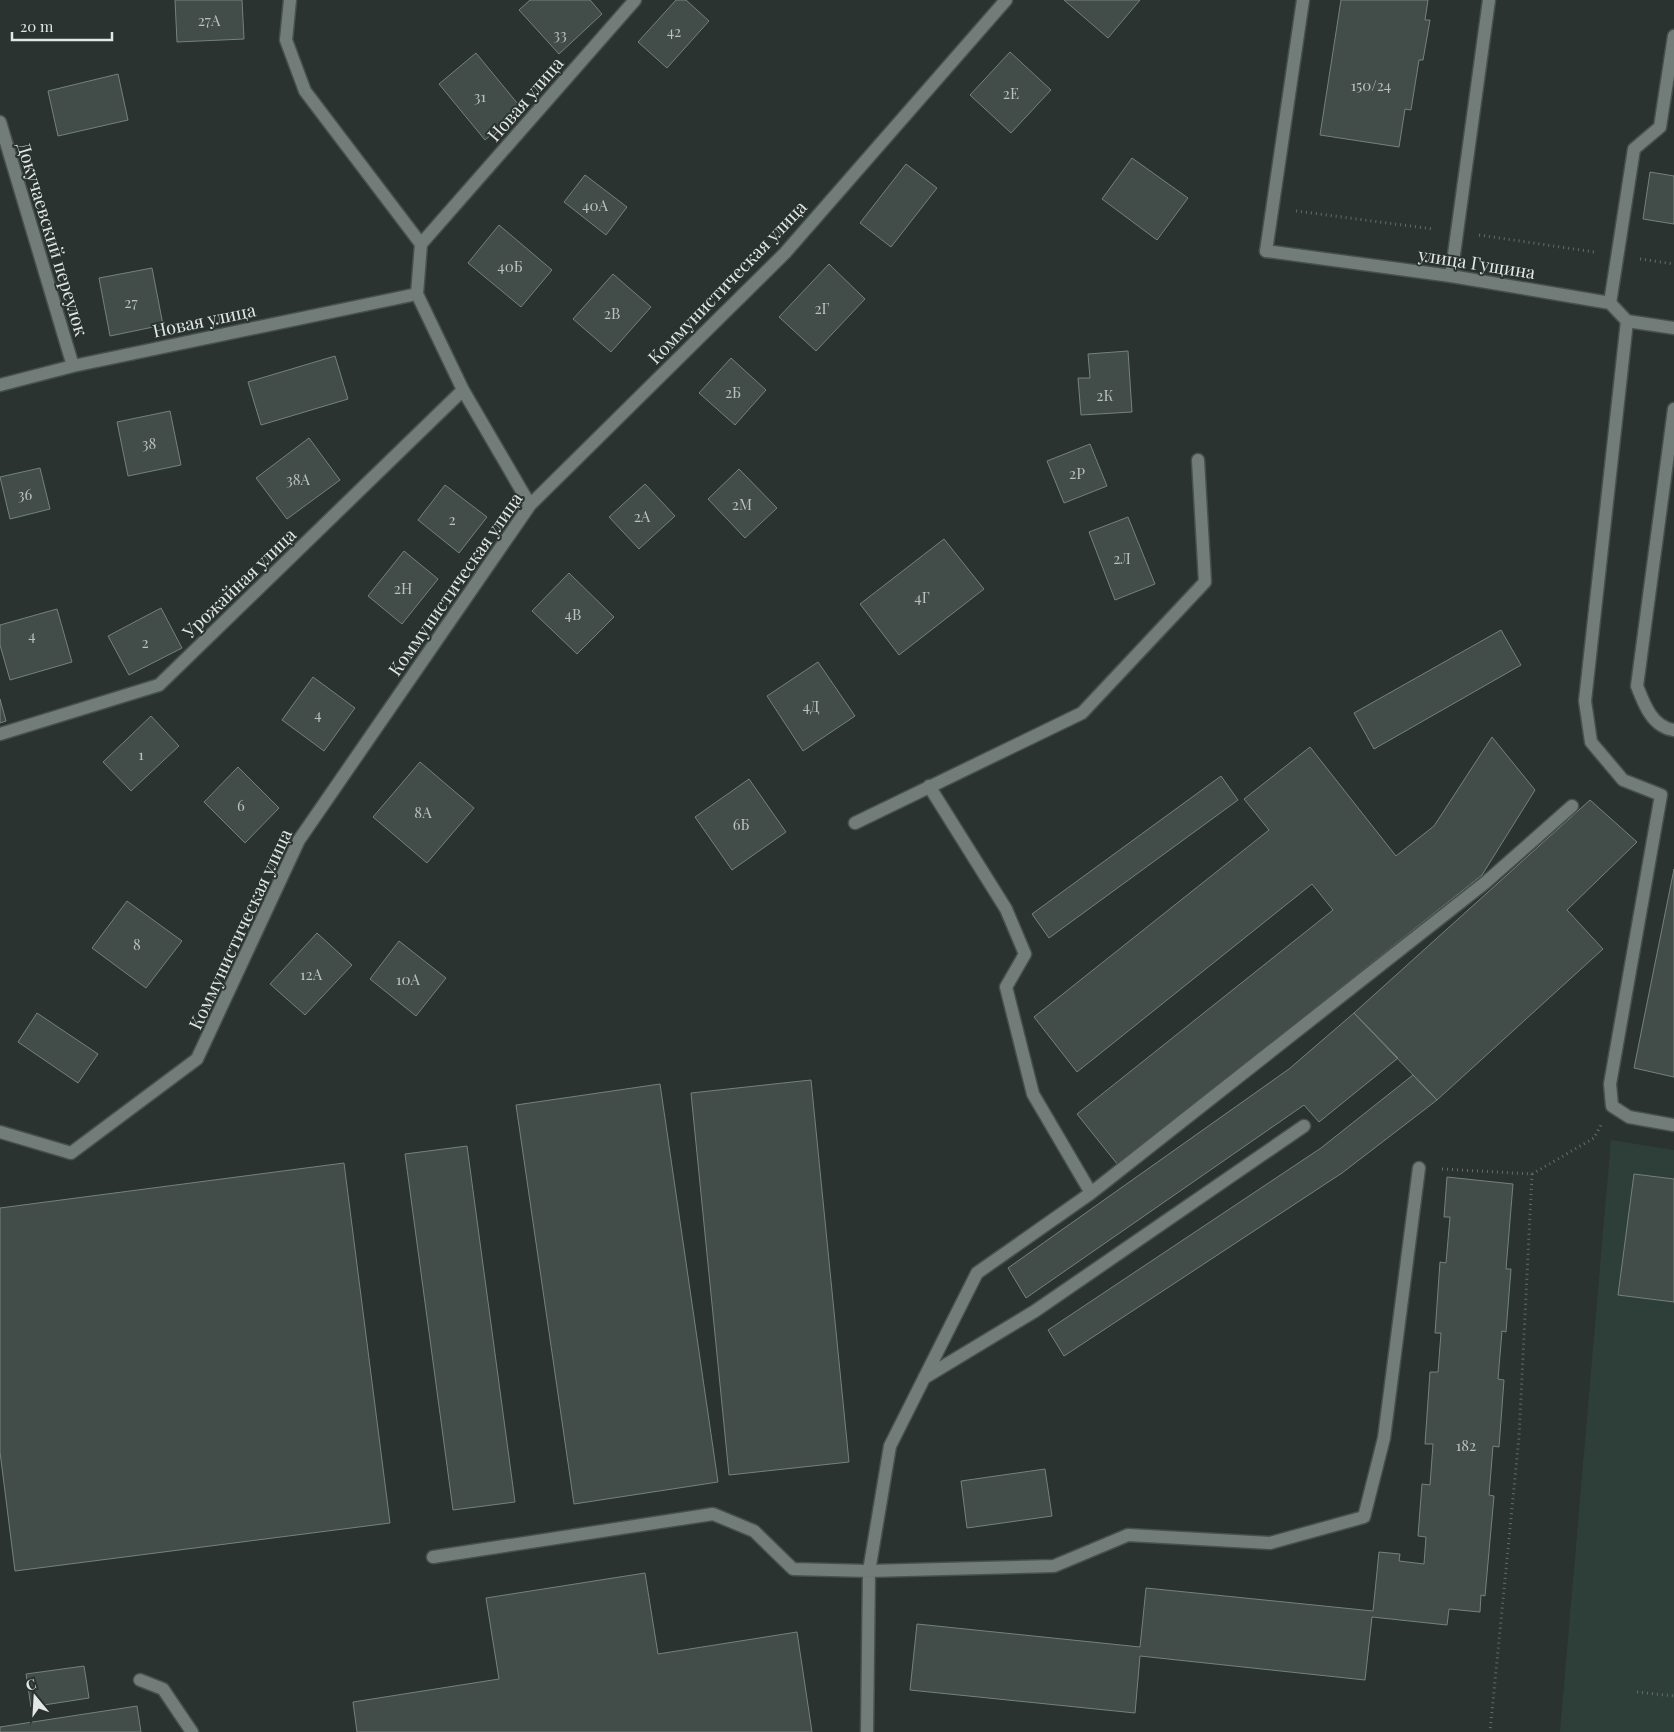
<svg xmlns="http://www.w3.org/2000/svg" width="1674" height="1732" font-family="'Playfair Display',serif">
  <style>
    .built { fill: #2e3f39 }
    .building { fill: #424c49; stroke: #76817d }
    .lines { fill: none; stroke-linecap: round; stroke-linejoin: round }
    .lane-casing { stroke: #48504e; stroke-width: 15 }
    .street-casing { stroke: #48504e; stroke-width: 15 }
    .path { stroke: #656d6a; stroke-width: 3; stroke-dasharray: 1 4; stroke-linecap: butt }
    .lane { stroke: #727c79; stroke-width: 12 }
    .street { stroke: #727c79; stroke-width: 12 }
    .labels { text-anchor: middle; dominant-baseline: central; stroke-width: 4; stroke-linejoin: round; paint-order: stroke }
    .number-label { font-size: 15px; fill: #bbc1bf }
    .street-label { font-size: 18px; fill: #e3e8e6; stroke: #2a3330 }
  </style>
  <rect width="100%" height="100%" fill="#2a3330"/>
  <path class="built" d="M1611,1140l63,10v582h-114z"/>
  <path class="building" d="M175,0h67l2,39 -67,3z
    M530,0h60l12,14 -43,40 -40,-44z
    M676,0h10l23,21 -42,47 -29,-26z
    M1064,0h76l-32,38z
    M1341,0h87l-3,20h5l-7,40h-4l-8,50 -6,-1 -6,38 -79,-12z
    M1010,52l41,38 -40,43 -41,-38z
    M476,53l46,56 -37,31 -46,-56z
    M118,74l10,46 -70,16 -10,-45z
    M1132,158l56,40 -31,42 -55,-41z
    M906,164l31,24 -46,59 -31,-24z
    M1650,172l24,4v48l-31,-5z
    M585,175l42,32 -21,28 -42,-33z
    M499,225l53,45 -31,37 -53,-44z
    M829,264l36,35 -49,52 -37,-34z
    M152,268l11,57 -53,11 -11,-58z
    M613,274l38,33 -40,45 -38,-33z
    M1128,351l4,61 -51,3 -3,-37h12l-2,-24z
    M335,356l13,43 -87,26 -13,-43z
    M731,358l35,32 -31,35 -36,-32z
    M170,411l11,54 -53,11 -11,-54z
    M309,438l31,42 -53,39 -31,-41z
    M1090,444l17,42 -43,17 -17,-42z
    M40,468l10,41 -40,10 -10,-42z
    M739,469l38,39 -32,30 -37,-39z
    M645,484l30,32 -36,33 -30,-32z
    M445,485l42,32 -28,36 -41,-33z
    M1128,517l27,67 -40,16 -26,-68z
    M944,539l40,50 -85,66 -39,-51z
    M404,551l34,28 -36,45 -34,-28z
    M569,573l45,44 -37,37 -45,-43z
    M161,608l21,40 -53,27 -21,-39z
    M57,609l15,53 -62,18 -10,-35v-20z
    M1501,630l20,35 -147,84 -20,-36z
    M818,662l37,54 -52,35 -36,-55z
    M313,677l42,31 -31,43 -42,-31z
    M0,699l6,22 -6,2z
    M151,716l28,30 -48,45 -28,-29z
    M1492,737l43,53 -53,85 -364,290 -41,-51 256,-204 -21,-26 -235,188 -43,-55 235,-187 -25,-31 66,-52 86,109 38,-30z
    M420,762l54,46 -47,55 -54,-46z
    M238,767l41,41 -34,35 -41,-41z
    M1221,776l17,24 -189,138 -17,-24z
    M749,779l37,53 -54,38 -37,-53z
    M1590,800l47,42 -70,68 36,39 -166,151 -83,-87z
    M1674,869v208l-40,-9z
    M127,901l55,40 -36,47 -54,-40z
    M317,933l35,32 -47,50 -35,-31z
    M399,941l47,37 -30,38 -46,-37z
    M37,1013l61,41 -20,29 -60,-41z
    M1354,1013l44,45 -79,64 -15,-17 -278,193 -18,-30 281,-199z
    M1413,1075l24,25 -95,73 -278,183 -16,-26 273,-182z
    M811,1080l38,382 -120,13 -38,-382z
    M660,1084l58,398 -144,22 -58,-399z
    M467,1146l48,356 -62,8 -48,-356z
    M344,1163l46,360 -375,48 -15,-119v-244z
    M1634,1174l40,5v123l-56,-7z
    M1447,1177l66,7 -7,85h5l-5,63 -4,-1 -4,48 6,1 -5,67 -6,-1 -4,49 5,1 -9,100 -4,-1 -1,17 -31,-3 -2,16 -75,-8 -7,63 -225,-24 -5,57 -225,-23 7,-66 223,23 6,-59 227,23 6,-59 21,2 -1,7 25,3 2,-27 -8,-1 4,-52 8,1 3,-41h-8l5,-72h8l3,-39h-6l5,-71 6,1 4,-46h-6z
    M1045,1469l7,47 -85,12 -6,-47z
    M645,1573l13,81 139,-22 15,100h-455l-4,-30 146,-23 -13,-81z
    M84,1666l5,32 -58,9 -5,-33z
    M137,1706l4,26h-141v-5z"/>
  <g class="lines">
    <defs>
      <path id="lane" d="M1266,251l37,-251
        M1451,276l38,-276
        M1610,303l24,-154 26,-22 14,-91
        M1627,321l-42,380 6,41 32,38 38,15 -51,289 2,22 17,11 45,8
        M1674,409l-37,277c7,18 15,41 37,44
        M929,786l77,123 19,45 -19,33 27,107 58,99
        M855,823l227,-110 123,-131 -7,-122
        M924,1378l111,-67 269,-185
        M433,1557l280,-43 41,17 39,38 76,2 21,-125 87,-173 114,-80 395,-311 86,-76
        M140,1680l23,9 29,43
        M867,1732l2,-161 185,-5 74,-31 142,8 94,-26 20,-79 35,-270"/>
      <path id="street" d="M290,0l-4,40 19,51 116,153 -4,50 46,96 67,115
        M0,122l73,244
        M421,244l214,-244
        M1266,251l185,25 159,27 17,18 47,7
        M0,385l73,-19 344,-72
        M0,734l159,-49 304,-295
        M0,1132l71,21 126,-94 102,-219 231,-335 255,-252 221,-253"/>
    </defs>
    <use href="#lane" class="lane-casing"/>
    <use href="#street" class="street-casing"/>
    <path class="path" d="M1296,211l137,18
      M1479,235l115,17
      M1640,259l34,5
      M1442,1169l90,5 -13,263 -29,295
      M1532,1174l62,-36 7,-13
      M1637,1692l37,4"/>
    <use href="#lane" class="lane"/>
    <use href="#street" class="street"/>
  </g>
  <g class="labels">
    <g class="number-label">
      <text x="209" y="20">27А</text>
      <text x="674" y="31">42</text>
      <text x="560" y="34">33</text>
      <text x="1371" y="85">150/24</text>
      <text x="1011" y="93">2Е</text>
      <text x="480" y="96">31</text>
      <text x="595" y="205">40А</text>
      <text x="510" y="266">40Б</text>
      <text x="131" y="302">27</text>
      <text x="822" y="308">2Г</text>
      <text x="612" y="313">2В</text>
      <text x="733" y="392">2Б</text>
      <text x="1105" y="395">2К</text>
      <text x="149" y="443">38</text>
      <text x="1077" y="473">2Р</text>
      <text x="298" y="479">38А</text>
      <text x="25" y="494">36</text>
      <text x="742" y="504">2М</text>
      <text x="642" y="516">2А</text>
      <text x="452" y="519">2</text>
      <text x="1122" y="558">2Л</text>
      <text x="403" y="588">2Н</text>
      <text x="922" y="597">4Г</text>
      <text x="573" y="614">4В</text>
      <text x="32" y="635">4</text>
      <text x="145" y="642">2</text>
      <text x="811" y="706">4Д</text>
      <text x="318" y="714">4</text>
      <text x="141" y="754">1</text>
      <text x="241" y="805">6</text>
      <text x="423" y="812">8А</text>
      <text x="741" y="824">6Б</text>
      <text x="137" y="944">8</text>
      <text x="311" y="974">12А</text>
      <text x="408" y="979">10А</text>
      <text x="1466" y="1445">182</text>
    </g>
    <g class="street-label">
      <text transform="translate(525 99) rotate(-49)">Новая улица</text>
      <text transform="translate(53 239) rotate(73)">Докучаевский переулок</text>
      <text transform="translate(1477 263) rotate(9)">улица Гущина</text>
      <text transform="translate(727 282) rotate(-46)">Коммунистическая улица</text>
      <text transform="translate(204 320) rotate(-12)">Новая улица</text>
      <text transform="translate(239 583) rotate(-44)">Урожайная улица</text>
      <text transform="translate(455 584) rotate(-55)">Коммунистическая улица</text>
      <text transform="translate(240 929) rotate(-65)">Коммунистическая улица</text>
    </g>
  </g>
  <g transform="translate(35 1697) rotate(342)" stroke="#2a3330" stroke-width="4" paint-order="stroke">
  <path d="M0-4L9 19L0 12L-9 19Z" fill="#e3e8e6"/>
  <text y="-8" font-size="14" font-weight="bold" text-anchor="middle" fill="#e3e8e6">С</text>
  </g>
  <path d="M12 32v8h100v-8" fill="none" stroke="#e3e8e6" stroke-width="2.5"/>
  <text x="20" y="32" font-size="15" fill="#e3e8e6" stroke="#2a3330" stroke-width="4" paint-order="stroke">20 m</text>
</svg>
